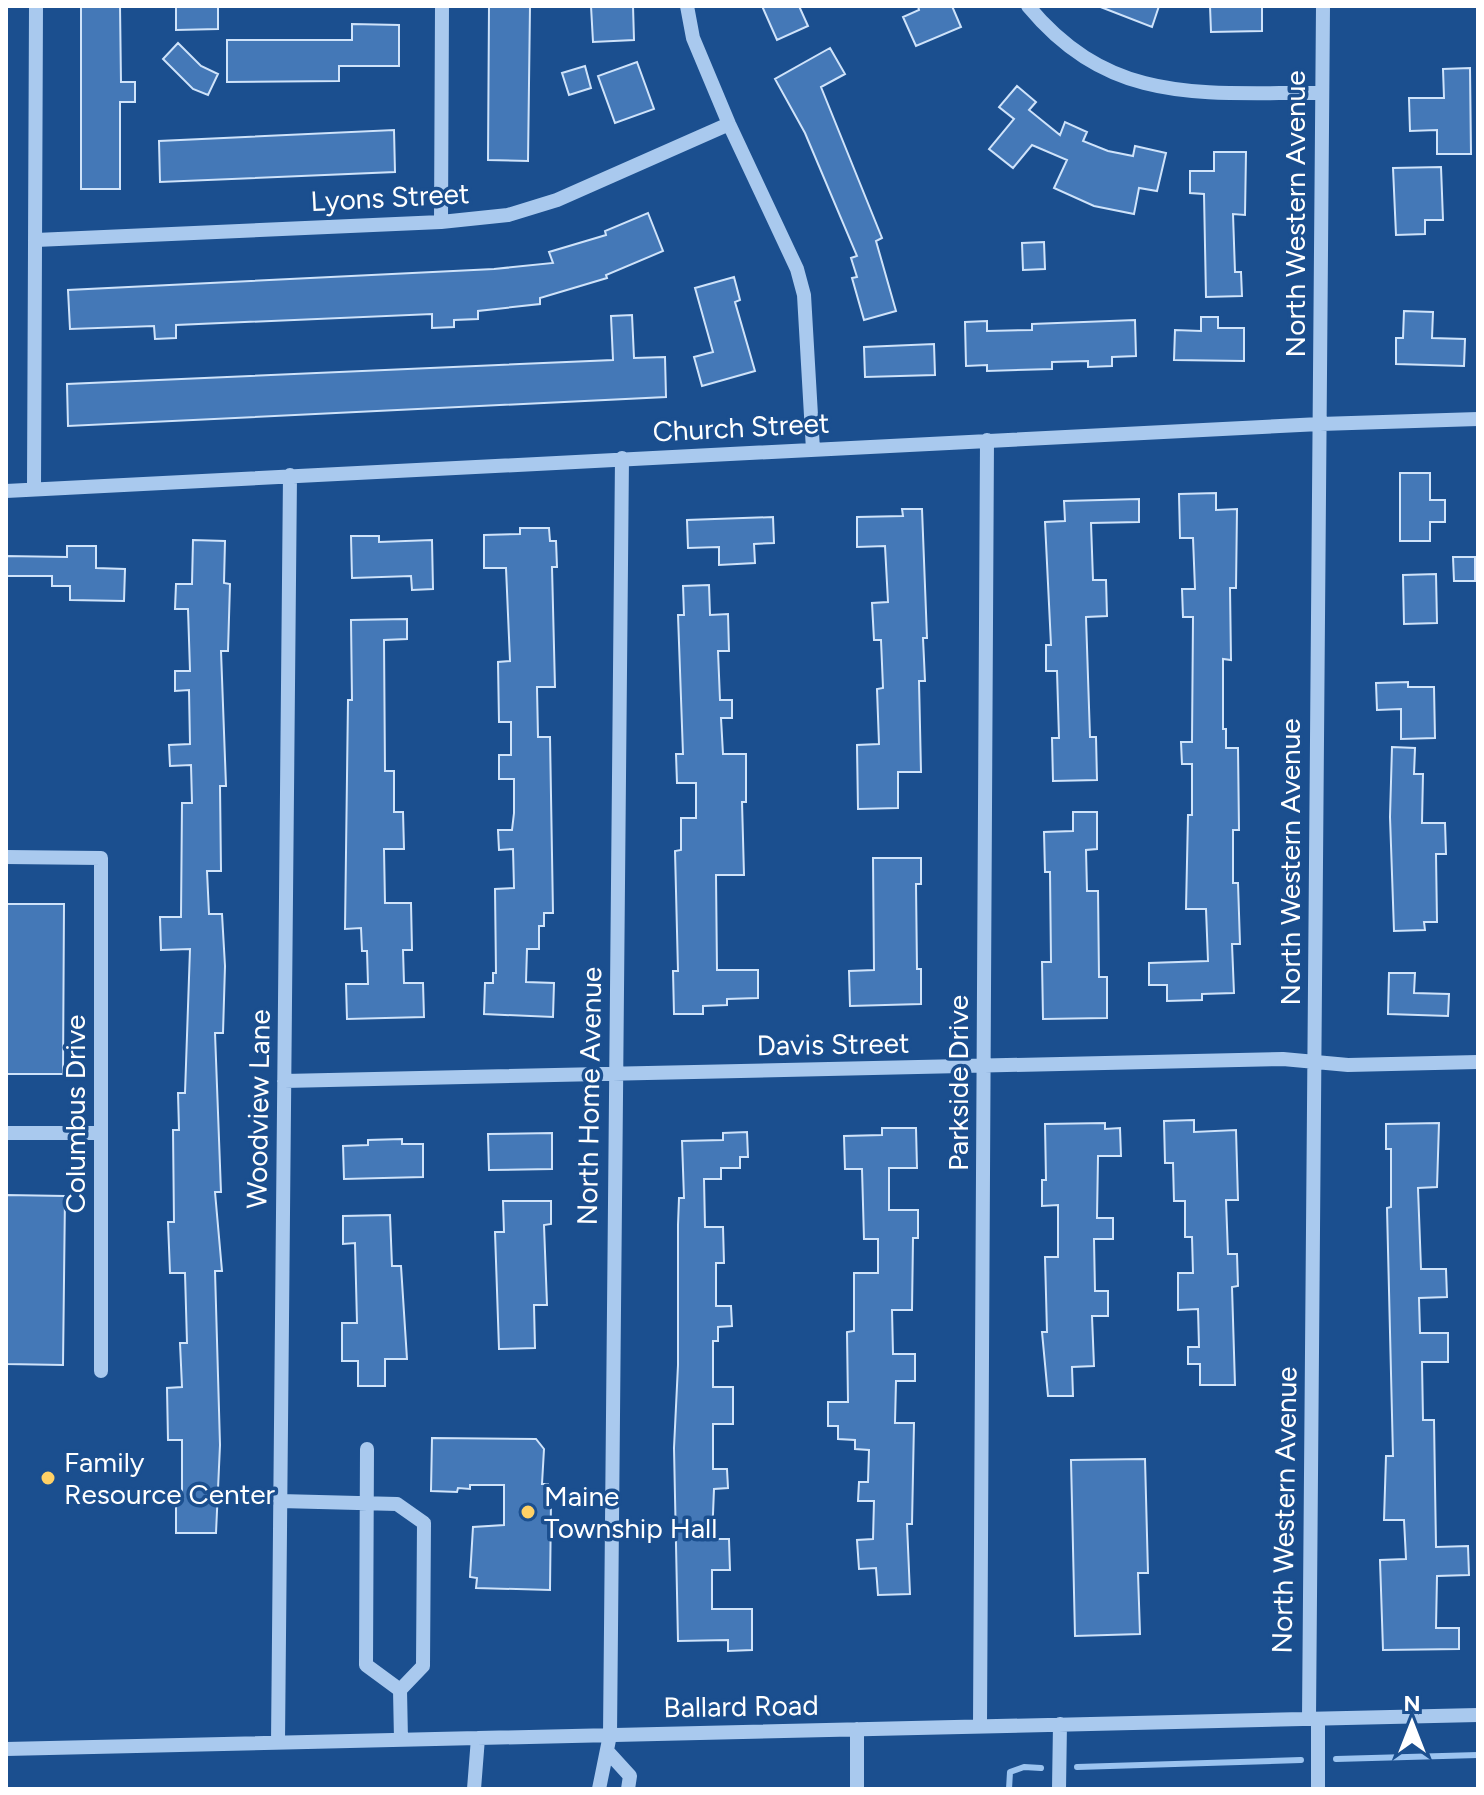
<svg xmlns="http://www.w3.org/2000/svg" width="1484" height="1795" font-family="Figtree,sans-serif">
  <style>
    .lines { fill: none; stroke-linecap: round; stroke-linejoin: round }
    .stream { stroke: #9cc4f0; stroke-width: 6 }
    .building { fill: #4478b7; stroke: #cfe3fa; stroke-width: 2 }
    .minor { stroke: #a9c9ee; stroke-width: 14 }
    .poi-dot { fill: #ffd166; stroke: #1b4f8f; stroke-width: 3 }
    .labels { text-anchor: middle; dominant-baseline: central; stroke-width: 7; stroke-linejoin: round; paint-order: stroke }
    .street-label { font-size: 28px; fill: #fff; stroke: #1b4f8f }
    .poi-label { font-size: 28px; fill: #fff; stroke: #1b4f8f; text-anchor: start }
  </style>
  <rect width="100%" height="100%" fill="#1b4f8f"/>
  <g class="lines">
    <path class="stream" d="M1336,1759l142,-4
      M1077,1767l224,-7
      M1009,1789l1,-17 14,-5 17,1"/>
  </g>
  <path class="building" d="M81,6h39l1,76h14v20h-15v87h-39z
    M176,6h42v23l-42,1z
    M489,6h41l-2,155 -40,-1z
    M591,6h42l1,34 -41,2z
    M762,6h37l9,20 -31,14z
    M918,6h34l9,21 -45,19 -13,-29 16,-7z
    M1098,6h61l-7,21z
    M1210,6h52v25l-51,1z
    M352,24l47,1v41h-60v15l-112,1v-42h125z
    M178,43l23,23 17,8 -10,21 -15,-6 -30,-30z
    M830,48l15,26 -24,13 61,151 -6,3 20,70 -32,9 -12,-42 5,-1 -6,-19 6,-2 -52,-123 -30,-54z
    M637,62l17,47 -39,14 -17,-47z
    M585,66l6,22 -22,7 -7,-22z
    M1470,68l1,86h-34v-24l-27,1 -1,-33h35l-1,-29z
    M1017,86l19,16 -7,8 31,25 5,-13 22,10 -4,9 25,10 25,5 2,-10 31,7 -9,38 -18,-3 -5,26 -40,-8 -40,-18 13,-28 -35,-15 -19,23 -24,-19 25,-30 -15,-12z
    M394,130l1,42 -235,10 -1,-41z
    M1214,152h32l-1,63 -12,-1 2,58h6l1,24 -36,1 -2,-103 -14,-1v-22h24z
    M1441,167l2,53h-18v14l-29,1 -3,-67z
    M648,213l15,38 -57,24 1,3 -67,20v6l-62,7v8l-24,1v7l-22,1v-14l-256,11v13l-21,1 -1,-13 -84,3 -2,-39 426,-21 59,-6 -4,-11 57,-17 -1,-4z
    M1044,242l1,27 -22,1 -1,-27z
    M734,277l6,23 -5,2 20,69 -53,15 -8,-29 19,-5 -18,-64z
    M1404,311l29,1 -1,26 33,1 -1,27 -68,-2v-26h7z
    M632,315l2,43 31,-1 1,40 -598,29 -1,-42 546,-24 -2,-44z
    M1201,317h17v11h26v33l-70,-1 1,-30 26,1z
    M1135,320l1,36 -24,1v9l-24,1v-6l-36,1v7l-65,2v-6l-21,1 -1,-44 22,-1v10l45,-1v-6z
    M934,344l1,31 -70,2 -1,-30z
    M1400,473h30v27h15v22h-15v19h-30z
    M1216,493v17l21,-1 -1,79h-6l1,72 -8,-1v70h3v19h12l1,82h-6v53h5l2,61h-8l2,49 -32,1v6l-35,1v-16h-18v-22l59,-2 -2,-52h-20l2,-94h4v-51h-10l-1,-22h11l1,-125h-10l-1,-28h13l-2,-51h-13l-1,-44z
    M1139,499v23l-48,1 2,57h13l1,36 -21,1 4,120h6l1,43 -44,1 -1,-43h7l-2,-67h-11v-26h5l-6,-123 20,-1 -1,-20z
    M902,509h20l5,129h-4l2,43h-6l2,91h-23v36l-40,1 -1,-64 22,-1 -2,-55 6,-1 -2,-48h-7l-2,-37 16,-1 -3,-56 -28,1v-30l46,-1z
    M773,517l1,26 -20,1 1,19 -36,2v-18l-31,1 -1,-28z
    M520,528h29l1,13h6l1,26h-5l3,120h-18l1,50h12l3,176h-9v13h-5v23h-12l-1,33 28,1 -1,34 -69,-3 1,-31h8v-10h3l-1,-84 19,-1 -1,-39 -14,1 -1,-20h14l2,-17v-34h-15v-24h12v-33h-12l-1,-60 12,-1 -4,-93h-22v-33l36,-1z
    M351,536h28v6l53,-2 1,49 -21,1 -1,-14 -59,2z
    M193,540l32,1 -1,42 6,1 -2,67h-7l5,135h-6l1,85h-14l2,43h13l3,52 -2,67h-8l6,159h-6l7,79h-7l5,174 -4,88h-40v-41h6v-52h-14l-1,-52 15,-1 -2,-44h7l-2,-70h-15l-2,-51h6l-1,-92h6l-1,-37h7l5,-144 -29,1 -1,-33h21l1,-114h10l-1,-38 -21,1 -1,-21 21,-1 -1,-54 -14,1v-20h15l-2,-62h-13l1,-25h16z
    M67,546h29v22l29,1 -1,32 -54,-1v-14h-18v-10h-46v-20l61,1z
    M1453,557h22v24h-21z
    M1436,574l1,49 -33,1 -1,-49z
    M709,585l1,30 18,-1 1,37h-11l2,49h12v18h-11l2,36h23v48h-4l2,73h-28l1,95h41v28l-31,1v6l-24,1v8h-29l-1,-43h5l-3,-120 6,-1v-32h15v-35h-19l-1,-29h7l-5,-139h6l-1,-29z
    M407,619v20l-23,1 1,131h9v41h9l1,37h-20l1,54h26l1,47h-9l1,33h19l1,34 -77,2 -1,-35h22l-1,-33h-5l-1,-23 -16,1 3,-229h4l-1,-80z
    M1408,682v5h26l1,51 -34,1v-30l-24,1 -1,-27z
    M1392,747l23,1 -1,26h9l-1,49h23l1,31h-10l1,68h-13l1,8 -31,1 -4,-114z
    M1073,812h24v37l-11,1 1,41h11l1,86h8v41l-64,1 -1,-57h9l-1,-90h-5l-1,-40 29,-1z
    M873,858h48v26h-5l1,85h4v35l-71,2 -1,-35 25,-1z
    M7,904h57l-1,170h-57z
    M1389,973h26l-1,20 35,1 -1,22 -60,-2z
    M1194,1120v12l42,-2 2,70h-12l2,54h9l1,32 -6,1 3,98h-35v-21h-12v-17h11l-1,-38 -20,1v-37h15l-1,-36h-7v-36h-11l-1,-38h-8l-1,-42z
    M1105,1123v6l15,-1 1,28h-23l-1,62h16v21h-19l1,52h13v25h-16l2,50 -22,1 1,29h-25l-6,-64h5l-2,-75h13v-52l-16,1v-26h4l-1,-56z
    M1439,1123l-2,64 -19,1 3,81h25l1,28 -28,1 1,35h28v29h-26l1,58h11l2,127 32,-1 1,29 -32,1 -1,52h23v21l-76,1 -3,-90 26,-1 -2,-39h-20l2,-64h7l-6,-248 4,-1v-58h-5v-25z
    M882,1128h34l1,40h-28v42h29v28h-5l-1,72h-20l1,44h22v27h-19l-1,42h19l-2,101h-5l3,70 -32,1 -2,-27 -17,1 -2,-29 16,-1 1,-38h-16l1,-19h9l1,-32 -14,-1v-9l-17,-1v-13h-10v-24h20l-1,-70 7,-1v-58h24v-34h-14l-2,-70h-17l-1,-33 38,-1z
    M747,1132l1,25h-8v11h-19v11h-17l1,48h18l1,36h-8v43h15l1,20 -14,1v14h-5v46h20v37h-20v45h14l1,19 -14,1 -2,50h17l1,31h-18v39h40v41l-24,1v-11l-50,1 -4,-193 4,-83v-140l1,-27h5l-2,-57 41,-1v-7z
    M552,1133v36l-63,1 -1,-36z
    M402,1139v5h21v33l-79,2 -1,-33 25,-1v-5z
    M6,1195l59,1 -2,169 -57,-1z
    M503,1201h48v23l-7,1 3,80h-13l1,43 -36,1 -4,-117h9z
    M390,1215l2,51h9l6,93h-22v27h-27v-25h-16v-38h15l-2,-80 -12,1v-28z
    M432,1438l104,1 8,10 -2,35h6v16h3l-1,90 -74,-2 1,-10 -7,-1 3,-50 31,-2v-40h-34v4l-12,-1 -1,4 -26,-1z
    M1145,1459l3,114h-10l2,61 -65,2 -4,-176z"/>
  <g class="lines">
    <path class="minor" d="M687,6l6,32 36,86 68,145 7,26 9,155
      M1028,6c84,101 175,86 294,87
      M441,222l1,-216
      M36,240l405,-18 67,-7 49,-15 172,-76
      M34,489l2,-483
      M6,491l1314,-67 158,-5
      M6,857l95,1v513
      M284,1081l999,-22 65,6 130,-3
      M6,1133h94
      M367,1449l-1,216 34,25
      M280,1501l117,3 27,19 -1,143 -23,24 1,50
      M1309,1719l14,-1713
      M980,1726l7,-1286
      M857,1729v60
      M278,1742l12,-1267
      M6,1749l1472,-34
      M609,1753l21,23 -2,13
      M474,1789l4,-51
      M599,1789l11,-54 12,-1277
      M1059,1789l1,-65
      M1318,1789v-70"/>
  </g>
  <g class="poi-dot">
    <circle cx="48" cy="1478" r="8"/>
    <circle cx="528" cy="1512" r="8"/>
  </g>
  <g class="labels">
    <g class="street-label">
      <text transform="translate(390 197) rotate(-3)">Lyons Street</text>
      <text transform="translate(1295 214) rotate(-90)">North Western Avenue</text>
      <text transform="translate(741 427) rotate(-3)">Church Street</text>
      <text transform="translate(1290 862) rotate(-90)">North Western Avenue</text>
      <text transform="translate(833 1044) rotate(-1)">Davis Street</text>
      <text transform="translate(958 1083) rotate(-90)">Parkside Drive</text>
      <text transform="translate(589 1096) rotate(-89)">North Home Avenue</text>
      <text transform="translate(258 1109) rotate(-89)">Woodview Lane</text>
      <text transform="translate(75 1114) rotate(-90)">Columbus Drive</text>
      <text transform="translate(1284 1510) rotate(-89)">North Western Avenue</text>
      <text transform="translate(741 1706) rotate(-1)">Ballard Road</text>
    </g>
    <g class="poi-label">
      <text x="64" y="1462">Family<tspan x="64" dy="32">Resource Center</tspan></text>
      <text x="544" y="1496">Maine<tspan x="544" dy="32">Township Hall</tspan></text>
    </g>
  </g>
  <rect width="1484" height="1795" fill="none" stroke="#ffffff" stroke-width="16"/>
  <g transform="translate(1412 1723)" stroke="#1b4f8f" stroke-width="6" paint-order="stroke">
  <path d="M0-6L14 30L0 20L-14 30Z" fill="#ffffff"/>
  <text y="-12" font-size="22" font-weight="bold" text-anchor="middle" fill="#ffffff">N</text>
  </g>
</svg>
